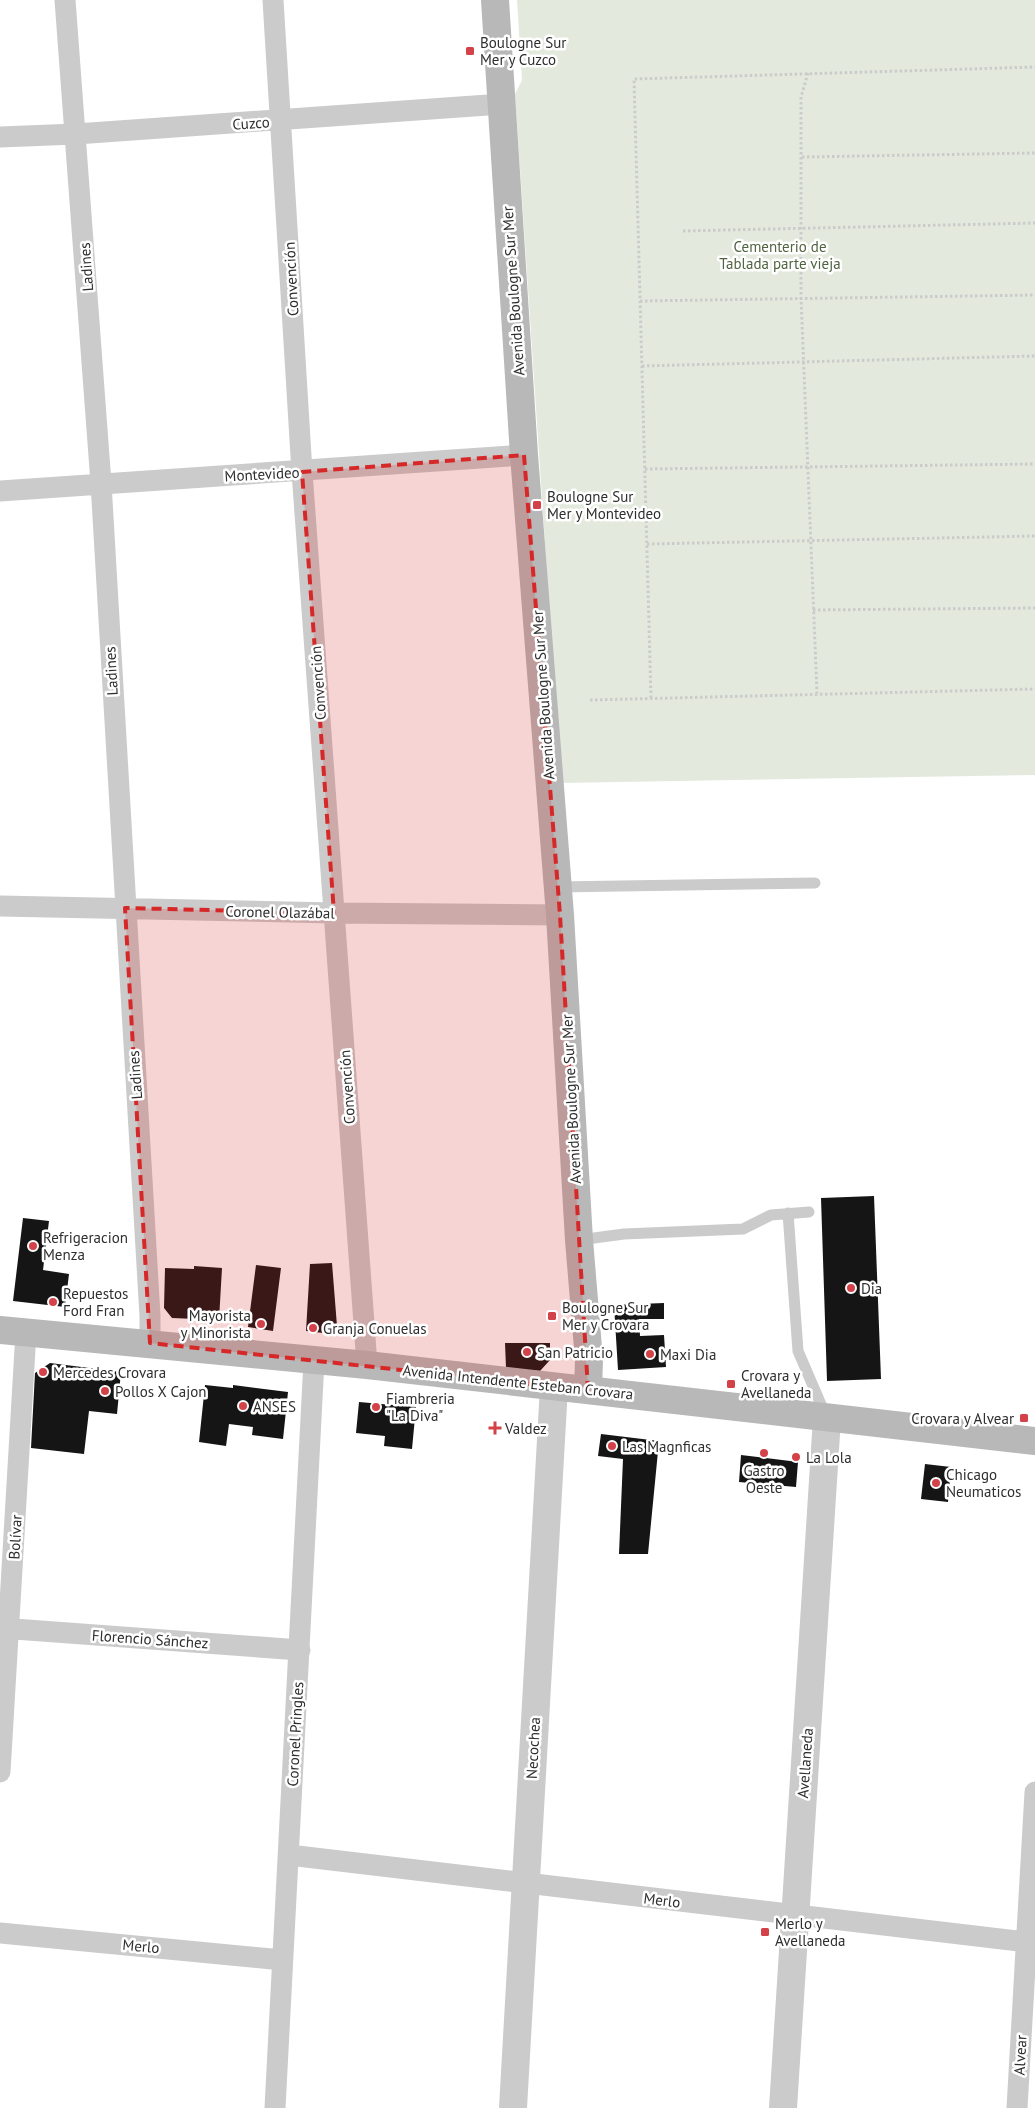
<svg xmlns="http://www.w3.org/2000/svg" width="1035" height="2108" font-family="'PT Sans',sans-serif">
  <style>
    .green { fill: #e3eadd }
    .building { fill: #151515 }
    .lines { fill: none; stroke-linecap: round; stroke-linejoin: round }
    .path { stroke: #cbcbcb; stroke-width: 3; stroke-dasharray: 2.5 2.5; stroke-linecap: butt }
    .service { stroke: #cbcbcb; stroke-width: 11 }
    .minor { stroke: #cbcbcb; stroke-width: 21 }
    .tertiary { stroke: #cbcbcb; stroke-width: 28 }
    .secondary { stroke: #b8b8b8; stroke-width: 28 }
    .marked { fill: #d62828; fill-opacity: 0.2; stroke: #d62828; stroke-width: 4; stroke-dasharray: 10 6; stroke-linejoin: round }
    .poi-dot { fill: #d34149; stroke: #fff; stroke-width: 2 }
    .labels { text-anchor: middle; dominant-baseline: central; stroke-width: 5; stroke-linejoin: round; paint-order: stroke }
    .poi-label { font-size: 15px; fill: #2e2e2e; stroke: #fff; text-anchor: start }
    .street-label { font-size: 15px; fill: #2e2e2e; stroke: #fff }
    .park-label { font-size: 15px; fill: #506440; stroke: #fff }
  </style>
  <rect width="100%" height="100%" fill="#fff"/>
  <path class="green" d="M517,0h518v775l-474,8 -46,-689 7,-14z"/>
  <path class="building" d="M874,1196l7,183 -54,2 -6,-183z
    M23,1218l26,3 -6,49 26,4 -4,33 -52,-6z
    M332,1263l5,63 -5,8 -26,-3 4,-67z
    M256,1265l25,3 -8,63 -25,-4z
    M194,1266l28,2 -3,52 -47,-2 -8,-10 1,-40 29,1z
    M664,1303v16h-25l1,17 24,-1 2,32 -48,3 -4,-65z
    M505,1343h45v17l-10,11 -34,-3z
    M50,1363l71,9 -4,42 -28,-3 -5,43 -53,-6 4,-75z
    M205,1385l28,3v-3l55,7 -5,47 -31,-4 1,-8 -24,-3 -3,22 -27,-4z
    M359,1402l57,5 -4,42 -28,-3 1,-10 -29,-3z
    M601,1434l58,7 -11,113h-29l4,-95 -25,-3z
    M741,1455l57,7 -2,25 -57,-5z
    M925,1464l26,3 -3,35 -27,-3z"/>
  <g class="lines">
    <path class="path" d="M808,73l-7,24v201l16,395
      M802,157l233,-4
      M683,231l352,-8
      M640,301l395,-6
      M642,366l393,-10
      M645,469l390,-5
      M647,544l388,-8
      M813,610l222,-2
      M651,698l-17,-619 401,-12
      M590,700l445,-11"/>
    <path class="service" d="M557,887l258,-4
      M788,1213l10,138 28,65
      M579,1240l45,-6 119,-5 28,-14 38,-3"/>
    <path class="minor" d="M65,0l36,483 49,833v27
      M273,0l29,472 65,893
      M0,137l76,-3 426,-30
      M0,491l524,-36
      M0,906l334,7 226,2
      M0,1628l300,22
      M0,1772l26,-440
      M289,1855l746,88
      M0,1933l282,27
      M275,2108l39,-747
      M1017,2108l18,-316"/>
    <path class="tertiary" d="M513,2108l41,-721
      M783,2108l44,-690"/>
    <path class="secondary" d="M495,0l29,455 36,460 19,325 10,120 -1,30
      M0,1330l367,35 668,76"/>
  </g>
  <path class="marked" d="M524,455l36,460 28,475 -438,-47 -25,-435 209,5 -32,-441z"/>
  <g class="poi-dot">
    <rect x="465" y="46" width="10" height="10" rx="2.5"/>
    <rect x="532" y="500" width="10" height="10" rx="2.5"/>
    <circle cx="33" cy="1246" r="5"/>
    <circle cx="851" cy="1288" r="5"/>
    <circle cx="53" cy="1302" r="5"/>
    <rect x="547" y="1311" width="10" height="10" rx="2.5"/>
    <circle cx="261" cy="1324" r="5"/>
    <circle cx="313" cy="1328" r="5"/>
    <circle cx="527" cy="1352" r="5"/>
    <circle cx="650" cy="1354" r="5"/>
    <circle cx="43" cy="1372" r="5"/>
    <rect x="726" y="1379" width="10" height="10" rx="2.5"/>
    <circle cx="105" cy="1391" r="5"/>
    <circle cx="243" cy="1406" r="5"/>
    <circle cx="376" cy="1407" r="5"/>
    <rect x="1019" y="1413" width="10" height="10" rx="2.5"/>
    <path d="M492.5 1420.5h5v5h5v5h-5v5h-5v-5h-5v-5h5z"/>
    <circle cx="612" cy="1446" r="5"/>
    <circle cx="764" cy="1453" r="5"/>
    <circle cx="796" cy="1457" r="5"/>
    <circle cx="936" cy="1483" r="5"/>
    <rect x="760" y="1927" width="10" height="10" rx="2.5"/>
  </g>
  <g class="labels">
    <g class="poi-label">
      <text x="480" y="42">Boulogne Sur<tspan x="480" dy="17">Mer y Cuzco</tspan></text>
      <text x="547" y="496">Boulogne Sur<tspan x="547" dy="17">Mer y Montevideo</tspan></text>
      <text x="43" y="1237">Refrigeracion<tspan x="43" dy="17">Menza</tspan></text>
      <text x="861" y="1288">Dia</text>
      <text x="63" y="1293">Repuestos<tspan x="63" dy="17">Ford Fran</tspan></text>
      <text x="562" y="1307">Boulogne Sur<tspan x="562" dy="17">Mer y Crovara</tspan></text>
      <text x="251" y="1315" text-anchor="end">Mayorista<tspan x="251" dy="17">y Minorista</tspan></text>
      <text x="323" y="1328">Granja Conuelas</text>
      <text x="537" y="1352">San Patricio</text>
      <text x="660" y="1354">Maxi Dia</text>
      <text x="53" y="1372">Mercedes Crovara</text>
      <text x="741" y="1375">Crovara y<tspan x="741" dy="17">Avellaneda</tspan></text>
      <text x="115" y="1391">Pollos X Cajon</text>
      <text x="386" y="1398">Fiambreria<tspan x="386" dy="17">"La Diva"</tspan></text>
      <text x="253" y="1406">ANSES</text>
      <text x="1014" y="1418" text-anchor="end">Crovara y Alvear</text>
      <text x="505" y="1428">Valdez</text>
      <text x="622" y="1446">Las Magnficas</text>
      <text x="806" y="1457">La Lola</text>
      <text x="764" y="1470" text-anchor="middle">Gastro<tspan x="764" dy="17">Oeste</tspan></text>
      <text x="946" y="1474">Chicago<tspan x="946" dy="17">Neumaticos</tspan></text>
      <text x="775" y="1923">Merlo y<tspan x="775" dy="17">Avellaneda</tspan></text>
    </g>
    <g class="street-label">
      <text transform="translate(251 123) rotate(-4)">Cuzco</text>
      <text transform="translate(86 267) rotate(-94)">Ladines</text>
      <text transform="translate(291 279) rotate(-93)">Convención</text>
      <text transform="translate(513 291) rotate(-94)">Avenida Boulogne Sur Mer</text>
      <text transform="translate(262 474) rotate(-3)">Montevideo</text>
      <text transform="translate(111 671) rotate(-93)">Ladines</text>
      <text transform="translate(318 683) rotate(-94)">Convención</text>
      <text transform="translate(543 695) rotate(-94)">Avenida Boulogne Sur Mer</text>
      <text transform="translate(280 912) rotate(1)">Coronel Olazábal</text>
      <text transform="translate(135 1075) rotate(-94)">Ladines</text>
      <text transform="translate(347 1087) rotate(-94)">Convención</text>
      <text transform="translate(571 1099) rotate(-93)">Avenida Boulogne Sur Mer</text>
      <text transform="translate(518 1382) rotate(6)">Avenida Intendente Esteban Crovara</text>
      <text transform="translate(15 1537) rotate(-87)">Bolívar</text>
      <text transform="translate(150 1639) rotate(4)">Florencio Sánchez</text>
      <text transform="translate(295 1734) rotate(-87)">Coronel Pringles</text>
      <text transform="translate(533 1748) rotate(-87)">Necochea</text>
      <text transform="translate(805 1763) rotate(-86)">Avellaneda</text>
      <text transform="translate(662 1900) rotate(7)">Merlo</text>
      <text transform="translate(141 1946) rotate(5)">Merlo</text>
      <text transform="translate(1020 2055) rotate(-87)">Alvear</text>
    </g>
    <g class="park-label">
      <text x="780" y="246">Cementerio de<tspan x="780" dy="17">Tablada parte vieja</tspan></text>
    </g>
  </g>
</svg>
